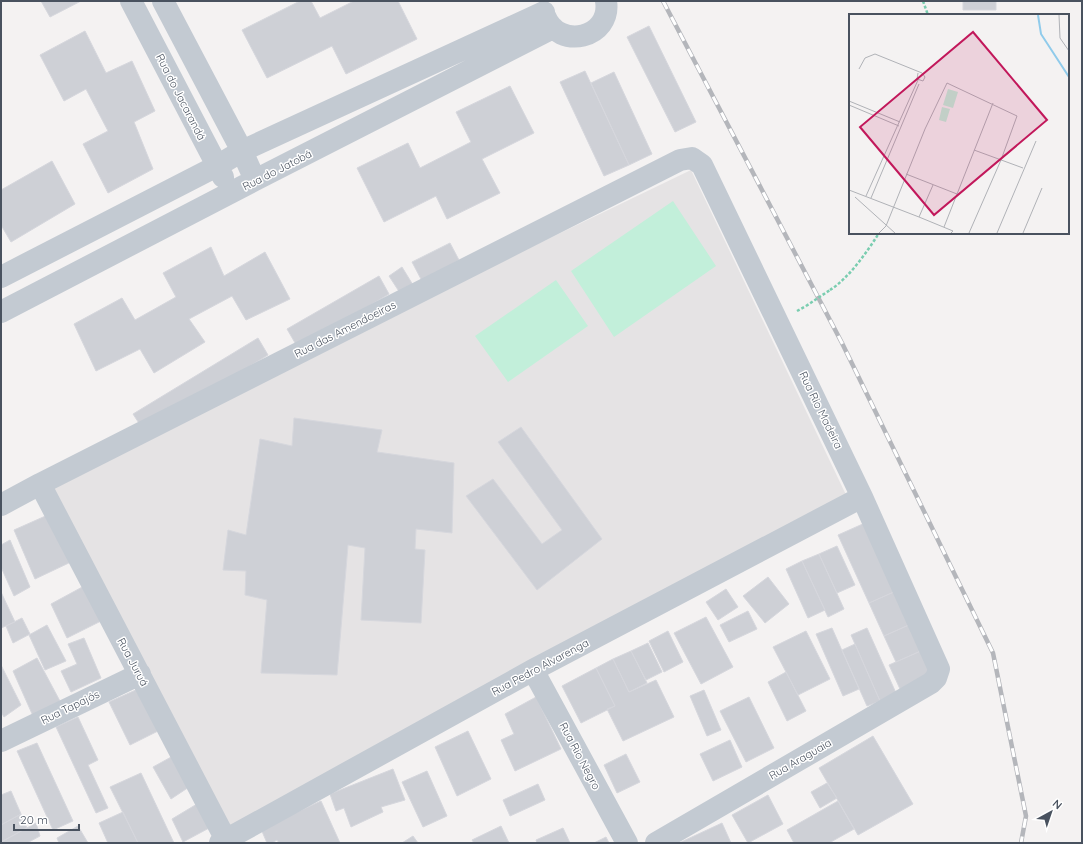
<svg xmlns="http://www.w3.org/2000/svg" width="1083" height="844" font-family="Quicksand,sans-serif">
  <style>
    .education { fill: #e5e3e4 }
    .green { fill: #c2efda }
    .building { fill: #ced0d6; stroke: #d6d7dd }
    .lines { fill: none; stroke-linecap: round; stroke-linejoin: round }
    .path { stroke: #7acdb0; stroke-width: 2.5; stroke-dasharray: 3 2; stroke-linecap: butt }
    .minor { stroke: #c3cad2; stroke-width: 22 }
    .rail-casing { stroke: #b4b6bb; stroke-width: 4.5 }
    .rail { stroke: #fff; stroke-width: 3; stroke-dasharray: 9; stroke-linecap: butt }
    .path-bridge { stroke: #7acdb0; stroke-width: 2.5; stroke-dasharray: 3 2; stroke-linecap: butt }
    .labels { text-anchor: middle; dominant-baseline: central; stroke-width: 3; stroke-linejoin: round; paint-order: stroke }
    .street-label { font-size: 11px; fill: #49525f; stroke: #fff }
    .inset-river { fill: none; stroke: #90cbeb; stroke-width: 2 }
    .inset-road { fill: none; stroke: #b0b2b7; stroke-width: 1 }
    .view { fill: #c2185b; fill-opacity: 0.15; stroke: #c2185b; stroke-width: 2 }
    .inset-edge { fill: none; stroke: #49525f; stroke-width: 2 }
  </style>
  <rect width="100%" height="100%" fill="#f4f2f2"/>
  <path class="education" d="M691,170l157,329 -622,341 -186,-356z"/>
  <path class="green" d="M673,201l43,65 -102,71 -43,-66z
    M556,280l32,46 -80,56 -33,-46z"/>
  <path class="building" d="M41,1h40l-31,16z
    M300,1h11l9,17 34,-17h44l19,38 -71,35 -14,-28 -65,32 -25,-48z
    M963,1h33v9h-33z
    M649,26l47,96 -21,10 -48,-95z
    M85,31l21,42 26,-12 23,50 -21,11 19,47 -45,24 -25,-49 25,-13 -22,-42 -22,12 -24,-46z
    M585,71l44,94 -25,11 -44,-94z
    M614,72l38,82 -23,11 -38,-82z
    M510,86l24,47 -52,26 18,34 -53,26 -11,-23 -52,26 -27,-54 51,-25 12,25 51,-26 -15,-30z
    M52,161l23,43 -64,38 -10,-17v-35z
    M450,243l9,17 -37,21 -10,-19z
    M211,247l13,29 41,-24 25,47 -44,21 -14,-24 -43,23 16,23 -51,31 -14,-24 -44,22 -22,-47 48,-26 13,22 41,-23 -13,-24z
    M402,267l11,18 -13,8 -11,-17z
    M379,276l10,18 -91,54 -11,-19z
    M258,338l10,17 -124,76 -11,-17z
    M294,418l88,12 -5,22 77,11 -2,70 -36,-4 -1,20 10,1 -4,73 -60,-3 4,-72 -17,-3 -11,130 -76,-2 6,-73 -22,-5 1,-24 -23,-1 5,-40 18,5 14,-96 32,7z
    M521,427l81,112 -65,51 -71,-94 27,-17 49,65 20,-14 -64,-88z
    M50,514l23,47 -38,18 -21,-49z
    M865,523l31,68 -27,12 -31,-68z
    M10,540l20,47 -16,9 -13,-29v-22z
    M837,546l18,39 -18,8 -18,-39z
    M819,554l25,55 -16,8 -26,-56z
    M802,561l23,49 -17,8 -22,-49z
    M768,577l21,27 -24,19 -22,-27z
    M86,585l17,35 -36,18 -16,-34z
    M726,589l12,18 -20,13 -12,-18z
    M896,591l15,33 -27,12 -15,-33z
    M1,592l14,30 -14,6z
    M748,611l9,18 -28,13 -9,-17z
    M706,617l27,50 -32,17 -27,-51z
    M22,618l8,16 -17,9 -7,-17z
    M911,624l12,26 -27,12 -12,-26z
    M47,625l19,36 -21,9 -16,-35z
    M832,628l27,61 -16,7 -27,-62z
    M867,628l29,65 -16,8 -29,-66z
    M668,631l15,31 -19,10 -15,-31z
    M806,631l24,48 -32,16 -25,-48z
    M84,638l17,40 -30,14 -10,-21 16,-7 -9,-20z
    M648,643l14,29 -16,8 -15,-29z
    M855,644l25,57 -13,5 -25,-56z
    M923,650l11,24 -34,15 -11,-24z
    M631,651l16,32 -18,9 -16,-33z
    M37,658l24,45 -28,13 -20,-45z
    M613,659l16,33 27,-12 18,37 -51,24 -16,-32 8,-3 -19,-38z
    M1,665l20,40 -17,12 -3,-5z
    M596,668l19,38 -34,17 -19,-37z
    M786,672l20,39 -19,10 -19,-39z
    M138,689l20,42 -28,14 -21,-43z
    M704,690l17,40 -14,6 -17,-40z
    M536,697l25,52 -46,22 -14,-31 13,-6 -9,-20z
    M749,697l25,51 -28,14 -26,-51z
    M78,717l20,43 -10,5 20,43 -12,5 -40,-86z
    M468,731l23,48 -34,17 -22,-49z
    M873,736l40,68 -55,31 -39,-67z
    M730,740l12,27 -29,14 -13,-27z
    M37,743l36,78 -20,9 -36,-79z
    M626,754l14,28 -23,11 -13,-28z
    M173,756l16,31 -18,12 -18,-32z
    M393,769l12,31 -24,7 2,5 -32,15 -7,-19 -8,3 -6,-17z
    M427,771l20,45 -24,11 -21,-45z
    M141,773l33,70h-36l-28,-56z
    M827,783l10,15 -17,10 -9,-16z
    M538,784l7,16 -35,16 -7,-16z
    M11,791l10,23 -20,11v-30z
    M768,795l15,29 -35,19 -16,-28z
    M321,801l19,42h-61l-2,-3 -5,3h-5l-6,-14z
    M838,801l16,28 -25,14h-35l-7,-13z
    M197,804l14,23 -28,15 -11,-23z
    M123,812l15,31h-30l-9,-20z
    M21,814l6,14 -26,14v-17z
    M36,823l4,13 -13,7h-26v-1z
    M722,823l9,20h-52z
    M78,826l10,17h-29l-2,-5z
    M501,826l8,17h-35l-2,-3z
    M563,828l7,15h-33l-1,-3z
    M413,836l5,7h-16z
    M606,837l3,6h-15z"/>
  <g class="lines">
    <path class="path" d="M923,1l5,14
      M830,290c19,-12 37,-38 49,-57
      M797,311l9,-5"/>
    <path class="minor" d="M131,1l92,176
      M163,1l79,150 13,29
      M545,16c14,35 67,22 61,-15
      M1,277l216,-111 25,-15 302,-139
      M1,312l254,-132 298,-152
      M40,484l186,356
      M1,505l39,-21 640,-324 12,-2 10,7 160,332 77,172 -3,9 -5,5 -275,160
      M533,670l94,173
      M1,741l139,-67
      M220,843l313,-173 329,-173"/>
    <defs>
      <path id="rail" d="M663,1l179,342 151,310 33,163 -5,27"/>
    </defs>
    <use href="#rail" class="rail-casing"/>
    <use href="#rail" class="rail"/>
    <path class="path-bridge" d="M806,306l24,-16"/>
  </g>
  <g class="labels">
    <g class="street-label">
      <text transform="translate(181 97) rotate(63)">Rua do Jacarandá</text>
      <text transform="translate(277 170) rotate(-27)">Rua do Jatobá</text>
      <text transform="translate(345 329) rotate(-27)">Rua das Amendoeiras</text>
      <text transform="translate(821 410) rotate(64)">Rua Rio Madeira</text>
      <text transform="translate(133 662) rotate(62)">Rua Juruá</text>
      <text transform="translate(540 667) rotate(-28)">Rua Pedro Alvarenga</text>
      <text transform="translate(70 707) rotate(-26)">Rua Tapajós</text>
      <text transform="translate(580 756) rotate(62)">Rua Rio Negro</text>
      <text transform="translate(800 759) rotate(-30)">Rua Araguaia</text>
    </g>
  </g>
  <g transform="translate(849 14)">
    <rect width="220" height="220" fill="#f4f2f2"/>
    <path d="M99,75l10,3 -5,16 -10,-3zM93,93l8,2 -4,13 -7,-2z" fill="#c2efda"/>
    <path class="inset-river" d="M189,1l3,19 28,43"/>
    <path class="inset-road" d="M210,1l1,23 9,13M10,55l6,-11 10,-4 47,19 3,4 -2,4 -6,-2 1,-6M0,87l51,21M0,91l50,21M125,136l49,18M57,160l51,20M0,176l70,27 34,14 -2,2M17,182l52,-116M6,183l40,36M22,184l48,-114M70,203l14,-32M95,213l49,-124M30,219l7,-7 39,-97 22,-46 70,33 -16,44 -32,73M148,219l39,-92M174,219l19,-45"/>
    <path class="view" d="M124,18l74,88 -113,95 -74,-88z"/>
    <rect width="220" height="220" class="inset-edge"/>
  </g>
  <rect width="1083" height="844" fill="none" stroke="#49525f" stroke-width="4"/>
  <g transform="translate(1051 812) rotate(40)" stroke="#ffffff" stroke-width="3" paint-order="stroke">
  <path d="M0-3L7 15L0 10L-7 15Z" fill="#49525f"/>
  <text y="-6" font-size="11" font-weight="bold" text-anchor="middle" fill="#49525f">N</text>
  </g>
  <path d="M14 824v6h65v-6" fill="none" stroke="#49525f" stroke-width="2"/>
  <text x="20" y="824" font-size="12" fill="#49525f" stroke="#ffffff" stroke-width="3" paint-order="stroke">20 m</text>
</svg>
